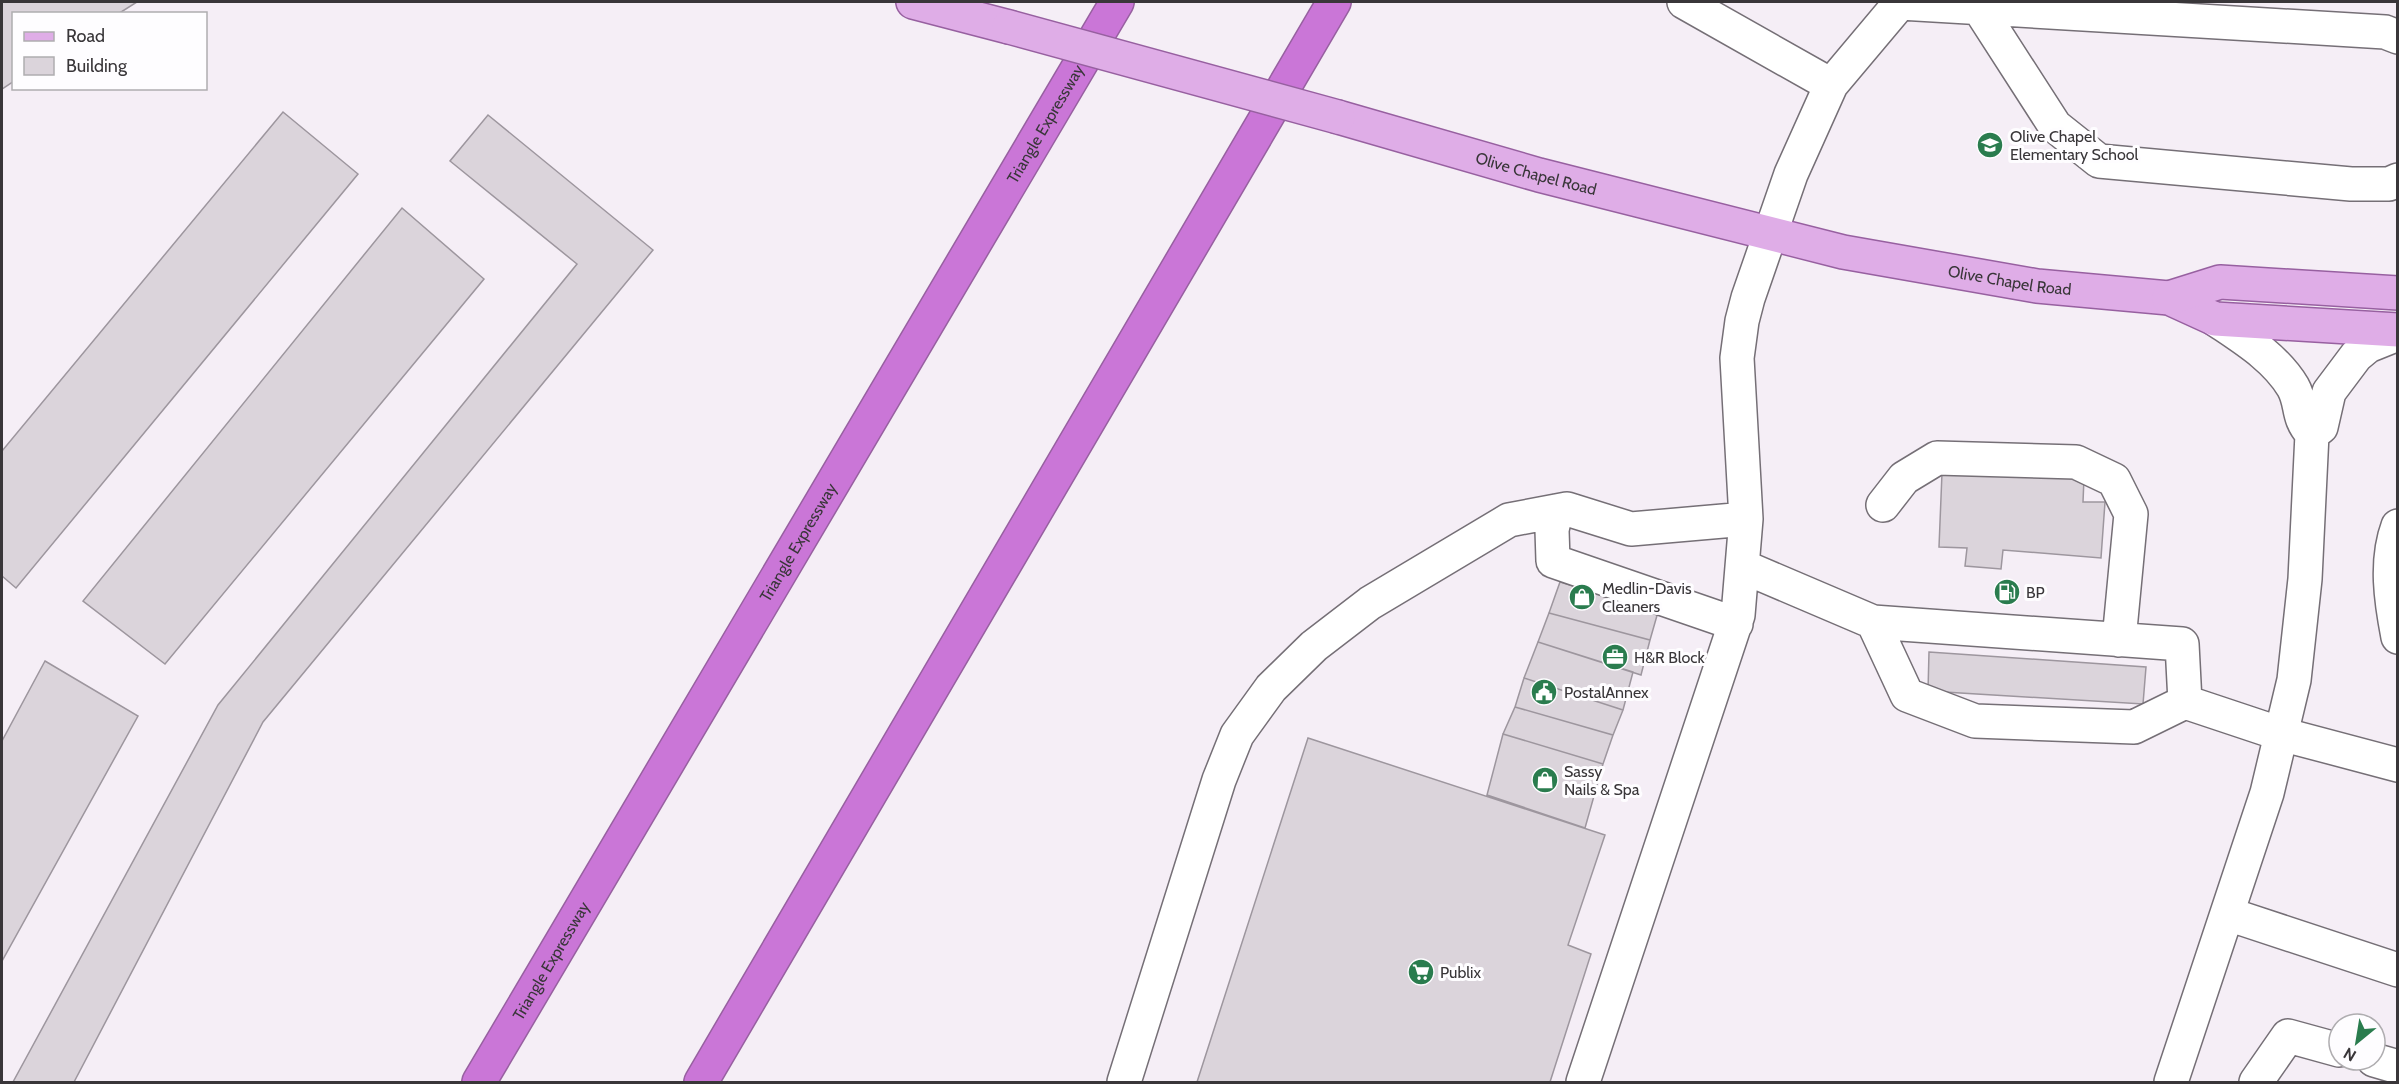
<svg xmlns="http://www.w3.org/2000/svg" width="2399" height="1084" font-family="Cabin,sans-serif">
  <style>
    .building { fill: #dbd4db; stroke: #9d969e; stroke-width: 1.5 }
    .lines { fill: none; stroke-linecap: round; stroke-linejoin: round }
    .minor-casing { stroke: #756f76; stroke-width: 36 }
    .major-casing { stroke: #9760a0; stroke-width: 36 }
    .highway-casing { stroke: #9760a0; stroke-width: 36 }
    .minor { stroke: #fff; stroke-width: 33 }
    .major { stroke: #dfade7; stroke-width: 33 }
    .highway { stroke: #ca76d7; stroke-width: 33 }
    .major-bridge-casing { stroke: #9760a0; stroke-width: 36; stroke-linecap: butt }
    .major-bridge { stroke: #dfade7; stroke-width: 33 }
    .labels { text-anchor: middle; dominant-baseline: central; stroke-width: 6; stroke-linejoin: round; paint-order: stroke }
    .street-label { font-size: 16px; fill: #393639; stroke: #fefdff }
    .poi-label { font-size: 16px; fill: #393639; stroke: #fefdff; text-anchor: start }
  </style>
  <rect width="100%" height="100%" fill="#f5eef6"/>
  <path class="building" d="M2,2h135l-19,12h-104v67l-12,8z
    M283,112l75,62 -342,414 -14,-12v-125z
    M488,115l165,135 -390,472 -189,360h-61l205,-377 359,-441 -127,-103z
    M402,208l82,71 -319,385 -82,-63z
    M1942,473l142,5 -1,24h22l-4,56 -98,-8 -2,19 -36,-3 2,-18 -28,-1z
    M1560,582l98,30 -8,28 -101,-27z
    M1549,613l101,27 -9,35 -103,-33z
    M1538,642l95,30 -10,38 -99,-32z
    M1929,652l217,15 -3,37 -215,-13z
    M45,661l93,55 -136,245v-220z
    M1524,678l99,32 -10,25 -98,-28z
    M1515,707l98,28 -10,29 -100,-30z
    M1503,734l100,30 -18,64 -98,-33z
    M1308,738l297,97 -37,110 23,9 -41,128h-353z"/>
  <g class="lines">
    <defs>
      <path id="minor" d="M1684,2l147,83
        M1979,8l76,118 44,35 252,23h38l9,-4
        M2312,434l9,-7 8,-35 27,-36 12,-10 30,-12
        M1883,505l21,-27 33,-20 139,4 38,18 17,34 -12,126
        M1556,511l-4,19 1,31 183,63
        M2398,526c-13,35 -7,75 0,111
        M1744,567l129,55 309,22 3,58 96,32 117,31
        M1873,622l34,73 68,26 159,6 51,-25
        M2228,914l170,56
        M2374,1060l24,7
        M1124,1082l95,-302 18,-45 34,-47 43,-42 56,-43 139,-83 58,-11 64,20 115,-10
        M1583,1082l155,-467 8,-96 -9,-161 5,-37 6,-23 43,-124 40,-89 69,-82 485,29 13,5
        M2171,1082l96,-289 27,-113 11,-101 7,-145c-16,-18 -9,-29 -19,-47 -18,-30 -50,-49 -78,-68
        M2256,1082l32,-46 51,14"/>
      <g id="major">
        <path d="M913,2l96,25"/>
        <path id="s1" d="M1338,117l201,58 304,77 194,34 132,12 46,21 183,11"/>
        <path d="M2169,298l51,-16 178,11"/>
      </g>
      <g id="highway">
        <path id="s2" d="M479,1082l638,-1080"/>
        <path d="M701,1082l633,-1080"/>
      </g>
    </defs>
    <use href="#minor" class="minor-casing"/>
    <use href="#major" class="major-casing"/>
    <use href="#highway" class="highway-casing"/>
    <use href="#minor" class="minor"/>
    <use href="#major" class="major"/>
    <use href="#highway" class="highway"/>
    <defs>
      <path id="major-bridge" d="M1009,27l329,90"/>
    </defs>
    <use href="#major-bridge" class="major-bridge-casing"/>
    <use href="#major-bridge" class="major-bridge"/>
  </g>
  <defs>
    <symbol id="school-disc" viewBox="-11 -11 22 22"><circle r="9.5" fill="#2a7c4e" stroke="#fefdff"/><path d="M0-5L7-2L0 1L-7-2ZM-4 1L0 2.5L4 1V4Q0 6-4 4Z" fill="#fff"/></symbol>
    <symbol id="fuel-disc" viewBox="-11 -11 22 22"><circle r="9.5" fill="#2a7c4e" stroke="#fefdff"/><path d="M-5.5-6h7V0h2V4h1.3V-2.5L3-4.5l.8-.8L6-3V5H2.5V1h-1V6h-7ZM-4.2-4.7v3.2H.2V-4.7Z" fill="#fff"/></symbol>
    <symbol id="shop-disc" viewBox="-11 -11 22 22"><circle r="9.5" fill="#2a7c4e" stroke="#fefdff"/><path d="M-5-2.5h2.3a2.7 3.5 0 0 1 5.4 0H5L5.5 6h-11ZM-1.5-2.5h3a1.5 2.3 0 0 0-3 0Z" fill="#fff"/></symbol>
    <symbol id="office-disc" viewBox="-11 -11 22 22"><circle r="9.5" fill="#2a7c4e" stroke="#fefdff"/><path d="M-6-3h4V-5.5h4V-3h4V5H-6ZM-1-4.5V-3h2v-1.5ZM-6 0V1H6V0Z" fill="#fff"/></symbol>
    <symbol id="civic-disc" viewBox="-11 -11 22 22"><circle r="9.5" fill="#2a7c4e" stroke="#fefdff"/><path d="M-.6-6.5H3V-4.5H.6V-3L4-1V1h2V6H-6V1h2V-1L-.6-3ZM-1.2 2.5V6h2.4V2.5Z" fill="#fff"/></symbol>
    <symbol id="supermarket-disc" viewBox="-11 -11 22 22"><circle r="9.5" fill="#2a7c4e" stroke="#fefdff"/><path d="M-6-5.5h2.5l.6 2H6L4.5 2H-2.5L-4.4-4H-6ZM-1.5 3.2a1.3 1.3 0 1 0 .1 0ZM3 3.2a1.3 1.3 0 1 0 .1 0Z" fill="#fff"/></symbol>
  </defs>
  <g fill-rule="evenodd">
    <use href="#school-disc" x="1975" y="130" width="30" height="30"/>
    <use href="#fuel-disc" x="1992" y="577" width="30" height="30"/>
    <use href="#shop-disc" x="1567" y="582" width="30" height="30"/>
    <use href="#office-disc" x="1600" y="642" width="30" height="30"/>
    <use href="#civic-disc" x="1529" y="677" width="30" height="30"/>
    <use href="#shop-disc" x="1530" y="765" width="30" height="30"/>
    <use href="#supermarket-disc" x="1406" y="957" width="30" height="30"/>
  </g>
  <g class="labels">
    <g class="street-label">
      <text stroke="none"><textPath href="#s2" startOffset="1113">Triangle Expressway</textPath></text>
      <text stroke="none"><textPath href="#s1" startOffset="206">Olive Chapel Road</textPath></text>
      <text stroke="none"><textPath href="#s1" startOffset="692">Olive Chapel Road</textPath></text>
      <text stroke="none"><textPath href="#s2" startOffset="627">Triangle Expressway</textPath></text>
      <text stroke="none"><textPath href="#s2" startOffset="141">Triangle Expressway</textPath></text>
    </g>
    <g class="poi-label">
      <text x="2010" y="136">Olive Chapel<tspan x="2010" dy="18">Elementary School</tspan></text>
      <text x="1602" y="588">Medlin-Davis<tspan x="1602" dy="18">Cleaners</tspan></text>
      <text x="2026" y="592">BP</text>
      <text x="1634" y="657">H&amp;R Block</text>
      <text x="1564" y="692">PostalAnnex</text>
      <text x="1564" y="771">Sassy<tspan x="1564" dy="18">Nails &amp; Spa</tspan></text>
      <text x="1440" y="972">Publix</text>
    </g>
  </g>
  <rect width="2399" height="1084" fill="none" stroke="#393639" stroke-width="6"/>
  <rect x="12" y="12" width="195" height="78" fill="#fefdff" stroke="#afadb0" stroke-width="1.5"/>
  <rect x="24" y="32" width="30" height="9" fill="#dfade7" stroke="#afadb0" stroke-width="1.5"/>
  <text x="66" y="42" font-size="18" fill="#393639">Road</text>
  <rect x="24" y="57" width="30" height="18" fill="#dbd4db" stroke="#afadb0" stroke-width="1.5"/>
  <text x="66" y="72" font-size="18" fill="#393639">Building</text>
  <g transform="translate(2357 1042) rotate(210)"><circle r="28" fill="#fefdff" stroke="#afadb0" stroke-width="1.5"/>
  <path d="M0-4.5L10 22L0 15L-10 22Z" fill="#2a7c4e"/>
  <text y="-9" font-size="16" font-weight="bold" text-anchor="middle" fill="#393639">N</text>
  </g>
</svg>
